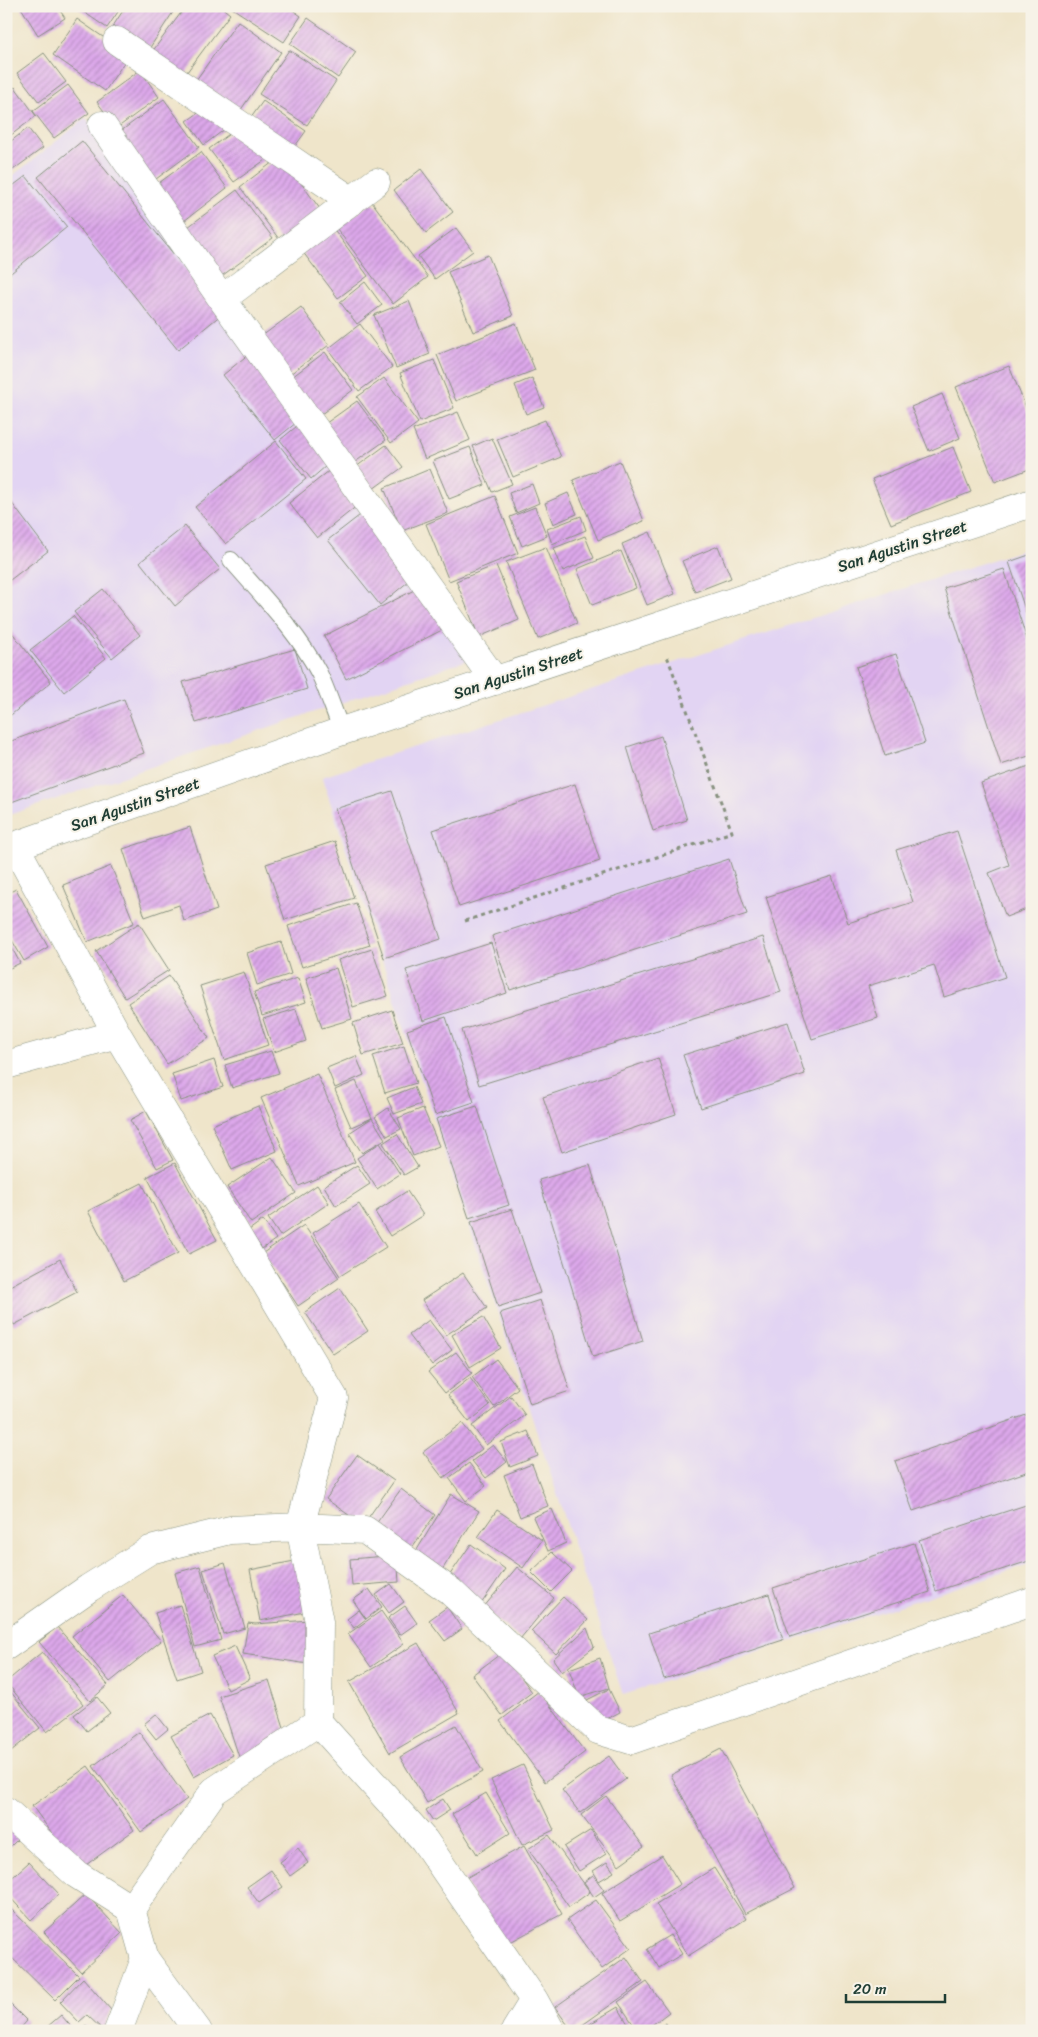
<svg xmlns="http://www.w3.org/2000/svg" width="1038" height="2037" font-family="Sriracha,sans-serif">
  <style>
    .built { fill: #e2d4f3 }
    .building { fill: url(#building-hatch) }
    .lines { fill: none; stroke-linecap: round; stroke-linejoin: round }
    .service-casing { stroke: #87917f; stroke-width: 18 }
    .minor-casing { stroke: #87917f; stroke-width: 29 }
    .secondary-casing { stroke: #87917f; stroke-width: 29 }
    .path { stroke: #87917f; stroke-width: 3; stroke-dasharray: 4 4; stroke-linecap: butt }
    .service { stroke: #fff; stroke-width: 16 }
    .minor { stroke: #fff; stroke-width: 28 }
    .secondary { stroke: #fff; stroke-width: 28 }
    .labels { text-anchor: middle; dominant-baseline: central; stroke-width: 4; stroke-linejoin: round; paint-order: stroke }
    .street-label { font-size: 16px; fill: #1f3d34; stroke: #f7f3e8 }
  </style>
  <defs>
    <pattern id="building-hatch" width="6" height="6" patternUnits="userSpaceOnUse" patternTransform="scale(1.25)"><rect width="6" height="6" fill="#dda8eb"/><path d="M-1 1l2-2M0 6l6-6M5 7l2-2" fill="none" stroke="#b38abf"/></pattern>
  </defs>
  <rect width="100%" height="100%" fill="#f7f3e8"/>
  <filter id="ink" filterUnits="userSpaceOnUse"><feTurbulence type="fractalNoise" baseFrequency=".02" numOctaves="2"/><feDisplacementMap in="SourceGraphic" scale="10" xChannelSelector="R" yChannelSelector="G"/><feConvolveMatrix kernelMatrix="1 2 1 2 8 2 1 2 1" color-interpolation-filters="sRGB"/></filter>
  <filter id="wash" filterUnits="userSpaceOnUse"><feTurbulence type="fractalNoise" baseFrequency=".0096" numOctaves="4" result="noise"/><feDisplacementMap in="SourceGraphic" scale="20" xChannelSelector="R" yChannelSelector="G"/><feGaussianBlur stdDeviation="1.12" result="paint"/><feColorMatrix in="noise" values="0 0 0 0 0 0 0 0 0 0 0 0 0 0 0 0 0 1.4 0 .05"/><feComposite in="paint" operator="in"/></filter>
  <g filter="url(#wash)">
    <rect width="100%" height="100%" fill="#efe5ca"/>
    <path class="built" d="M86,118l391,539 -471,159v-635z
      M1032,547v1016l-409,132 -301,-918z"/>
    <g id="blocks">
      <path class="building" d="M20,6h37l8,12 -27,17z
        M75,6h47l-15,22z
        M126,6h51l-28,43 -36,-23z
        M186,6h34l10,8 -49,66 -32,-24z
        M229,6h58l14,10 -17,26z
        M308,18l48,34 -18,26 -48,-34z
        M77,19l52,36 -24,36 -52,-36z
        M238,21l43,31 -41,59 -44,-31z
        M289,50l47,31 -29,44 -48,-31z
        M44,53l22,29 -27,20 -22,-29z
        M140,70l19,27 -42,31 -20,-26z
        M68,85l21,28 -35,25 -21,-27z
        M15,87l21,29 -30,23v-46z
        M164,99l35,48 -47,35 -35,-48z
        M263,101l43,30 -18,25 -43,-30z
        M208,106l17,23 -21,16 -17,-24z
        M240,126l25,34 -31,22 -25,-33z
        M28,128l15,20 -37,27v-30z
        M82,141l140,173 -44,36 -140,-173z
        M201,152l26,36 -47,36 -28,-36z
        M281,156l45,61 -41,30 -45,-60z
        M421,169l32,43 -27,21 -32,-43z
        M26,176l41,51 -61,50v-86z
        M237,190l36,48 -54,40 -35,-48z
        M372,202l56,75 -35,27 -56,-75z
        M333,228l35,48 -30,22 -36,-47z
        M456,228l17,23 -38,28 -17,-23z
        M488,255l25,61 -40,16 -25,-60z
        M365,282l17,23 -25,19 -17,-22z
        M409,301l21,53 -34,14 -22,-53z
        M301,307l28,38 -43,32 -28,-38z
        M516,323l19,47 -79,31 -19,-46z
        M360,324l32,43 -33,24 -31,-42z
        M325,352l28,38 -37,28 -28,-38z
        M250,353l52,65 -27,22 -52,-65z
        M434,360l20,48 -34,14 -20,-49z
        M1009,366l23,56v46l-37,14 -39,-95z
        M384,378l34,45 -27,20 -34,-46z
        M532,378l12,29 -18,7 -11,-29z
        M942,394l18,44 -31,13 -18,-44z
        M357,401l29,39 -35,25 -29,-39z
        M458,412l12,28 -45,19 -12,-29z
        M545,420l16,37 -48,20 -16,-38z
        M302,422l31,38 -22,19 -31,-39z
        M492,438l20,46 -20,8 -19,-46z
        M276,441l30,38 -80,65 -31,-37z
        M386,445l17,22 -30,22 -17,-22z
        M470,447l15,38 -36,14 -16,-38z
        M953,447l18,45 -80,32 -19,-45z
        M620,461l24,60 -46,19 -25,-60z
        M335,466l28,35 -46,37 -28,-35z
        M430,469l18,44 -46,18 -18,-43z
        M532,484l7,19 -23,10 -7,-20z
        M568,493l9,21 -24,10 -8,-21z
        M495,496l23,57 -69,28 -23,-57z
        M11,502l37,49 -42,32v-77z
        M535,507l12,29 -25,10 -12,-29z
        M364,512l51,64 -35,29 -52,-65z
        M581,516l5,14 -34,14 -5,-15z
        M185,526l35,43 -45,37 -35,-44z
        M650,532l25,62 -28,11 -25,-61z
        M585,536l9,22 -31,13 -9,-23z
        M718,546l13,32 -36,14 -13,-31z
        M546,547l31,76 -39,16 -32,-77z
        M621,551l15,37 -44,17 -15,-36z
        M1032,554v73h-1l-22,-65z
        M496,565l23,55 -40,17 -23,-56z
        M1004,569l28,86v100l-31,10 -57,-177z
        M422,586l22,43 -98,50 -22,-43z
        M103,589l37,46 -28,23 -38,-46z
        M73,616l33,42 -42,34 -34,-42z
        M10,630l41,52 -45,37v-86z
        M295,649l12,40 -111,34 -13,-41z
        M896,654l29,89 -40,13 -29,-89z
        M124,699l20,54 -138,51v-61z
        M661,736l26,84 -34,11 -26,-84z
        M1032,765v142l-26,10 -17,-44 20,-8 -28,-82z
        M575,784l25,77 -141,46 -26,-77z
        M392,791l49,148 -57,19 -49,-149z
        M190,827l27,83 -33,11 -5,-16 -34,12 -22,-68z
        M957,831l48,146 -61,20 -10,-32 -66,21 10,32 -66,21 -46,-142 66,-21 16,47 65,-21 -17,-52z
        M335,841l19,57 -69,22 -19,-56z
        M729,859l18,55 -237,76 -18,-54z
        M111,866l23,57 -47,19 -24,-57z
        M16,889l32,58 -24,14 -18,-31v-36z
        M356,903l14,42 -68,22 -14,-41z
        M1032,916v15h-1l-3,-14z
        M139,923l30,47 -44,28 -29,-47z
        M6,937l14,26 -14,7z
        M763,937l18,55 -302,93 -17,-55z
        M281,942l10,32 -34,11 -10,-32z
        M491,943l16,50 -84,28 -17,-51z
        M372,949l16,47 -35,11 -15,-47z
        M336,968l16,51 -30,9 -16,-50z
        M244,972l24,73 -44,15 -24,-74z
        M169,976l40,62 -42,26 -39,-61z
        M298,978l8,24 -44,14 -8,-24z
        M296,1009l10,32 -32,11 -11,-33z
        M392,1010l11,33 -40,12 -10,-32z
        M446,1017l28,85 -39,13 -28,-85z
        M788,1022l17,52 -104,34 -18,-53z
        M404,1046l12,37 -31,10 -12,-37z
        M271,1051l8,22 -47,15 -7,-23z
        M356,1056l8,19 -29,13 -8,-20z
        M658,1058l18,56 -114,38 -19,-55z
        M214,1060l9,27 -42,14 -9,-27z
        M317,1074l38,88 -56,24 -38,-88z
        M356,1081l16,37 -21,9 -16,-37z
        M414,1087l7,17 -27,10 -7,-16z
        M258,1106l19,45 -45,19 -20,-45z
        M477,1106l32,99 -40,13 -33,-99z
        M388,1108l13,21 -14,7 -12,-19z
        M423,1108l16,38 -26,10 -15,-38z
        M146,1111l27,49 -16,8 -27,-48z
        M372,1118l13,21 -23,14 -13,-20z
        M397,1134l21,33 -14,8 -21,-32z
        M380,1143l20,31 -23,15 -20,-31z
        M272,1157l24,36 -45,30 -24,-36z
        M175,1163l42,77 -28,14 -42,-77z
        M357,1165l13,19 -34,22 -12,-20z
        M590,1165l53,176 -50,16 -54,-177z
        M142,1183l36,70 -54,28 -36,-70z
        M317,1185l12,18 -49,33 -12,-18z
        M407,1191l16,24 -33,21 -15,-24z
        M359,1204l27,43 -46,29 -27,-43z
        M512,1209l28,84 -42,14 -27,-85z
        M263,1220l13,19 -14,10 -13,-19z
        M304,1225l35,53 -41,28 -35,-53z
        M60,1259l17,33 -63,33 -8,-15v-22z
        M463,1273l24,35 -41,27 -24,-35z
        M340,1288l28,43 -35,23 -28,-42z
        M540,1300l30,91 -40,13 -30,-91z
        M483,1317l18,31 -31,19 -18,-32z
        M429,1320l23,30 -20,15 -23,-30z
        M456,1352l16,21 -27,20 -17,-21z
        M496,1359l22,29 -24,19 -22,-30z
        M470,1378l20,27 -21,17 -21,-27z
        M511,1396l14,19 -39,30 -14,-19z
        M1032,1413v57l-119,41 -18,-50z
        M462,1423l20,26 -39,29 -20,-26z
        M528,1431l10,25 -28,11 -9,-25z
        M493,1445l14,17 -21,16 -14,-17z
        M357,1455l37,26 -31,44 -37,-26z
        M469,1463l17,23 -20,15 -17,-23z
        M532,1464l16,42 -28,11 -16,-42z
        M401,1489l34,26 -27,38 -35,-25z
        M451,1494l28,17 -40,64 -27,-17z
        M1032,1503v57l-96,31 -17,-51z
        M552,1509l14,34 -18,8 -15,-34z
        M497,1510l45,30 -19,28 -45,-31z
        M914,1543l16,49 -140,45 -17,-49z
        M471,1544l34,25 -24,35 -34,-25z
        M552,1552l20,19 -21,21 -20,-20z
        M397,1555l2,27 -47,4 -2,-27z
        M304,1559l11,51 -55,11 -10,-51z
        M225,1563l20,65 -22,6 -20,-64z
        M200,1566l21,74 -26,7 -20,-74z
        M517,1567l37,31 -34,41 -37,-31z
        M391,1584l13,18 -15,11 -13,-18z
        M369,1589l13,18 -16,12 -13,-19z
        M769,1594l14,46 -119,39 -15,-46z
        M123,1595l38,46 -51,41 -38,-46z
        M563,1597l25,23 -32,34 -25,-23z
        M180,1605l21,66 -24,8 -22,-66z
        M405,1606l12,17 -17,12 -12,-17z
        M447,1607l15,22 -17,12 -16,-21z
        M359,1610l7,9 -12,9 -7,-9z
        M381,1611l23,33 -33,23 -23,-33z
        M310,1620l-2,44 -65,-10 5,-31 7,1z
        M57,1627l51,58 -18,16 -51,-59z
        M587,1628l7,19 -32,25 -9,-13z
        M418,1643l41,70 -69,40 -41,-71z
        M235,1646l15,33 -22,11 -16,-34z
        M42,1652l41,52 -36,28 -41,-50z
        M503,1652l29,40 -30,23 -30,-40z
        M600,1658l9,30 -30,9 -10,-28z
        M269,1680l19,60 -48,20 -21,-64z
        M6,1686l34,42 -34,27z
        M609,1689l11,23 -21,11 -12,-23z
        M539,1691l46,61 -40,30 -45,-61z
        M97,1697l13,16 -23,18 -13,-16z
        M156,1714l12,15 -12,10 -12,-15z
        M210,1715l23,40 -39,22 -23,-41z
        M456,1725l27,47 -56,31 -27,-46z
        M139,1732l48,67 -46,33 -48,-66z
        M721,1749l74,139 -50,26 -74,-139z
        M609,1756l17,23 -46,34 -18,-23z
        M523,1765l31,65 -32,15 -31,-65z
        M88,1766l46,64 -55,40 -47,-64z
        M486,1793l24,40 -33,21 -25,-40z
        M606,1796l38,51 -25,18 -38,-50z
        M443,1799l7,11 -17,11 -7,-11z
        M6,1824l14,13 -14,14z
        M591,1830l15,24 -27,17 -15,-24z
        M549,1835l41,57 -21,15 -41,-58z
        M524,1846l38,68 -61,33 -37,-68z
        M298,1848l10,15 -18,13 -10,-14z
        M662,1855l18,29 -60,37 -18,-28z
        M29,1862l30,32 -28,26 -25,-27v-10z
        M607,1862l7,10 -15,9 -6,-10z
        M714,1868l32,51 -58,37 -32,-52z
        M271,1870l12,17 -24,16 -12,-16z
        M593,1875l11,15 -10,7 -10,-15z
        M86,1894l36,39 -41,39 -37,-40z
        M596,1900l35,48 -29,21 -35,-49z
        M6,1904l73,72 -24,24 -49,-48z
        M670,1935l12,19 -23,14 -12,-19z
        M626,1957l17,25 -69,49h-2l-17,-24z
        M83,1978l28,32 -7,21 -17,-16 -8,7 -19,-20z
        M647,1982l22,30 -25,19h-6l-20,-29z
        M6,2000l21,21 -9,10h-12z
        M618,2007l14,24h-54z
        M61,2015l13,15 -23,1 -4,-4z
        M666,2023l5,8h-18z
        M86,2025l5,6h-12z"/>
    </g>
  </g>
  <g filter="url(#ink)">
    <use href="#blocks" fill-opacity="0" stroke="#87917f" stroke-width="1"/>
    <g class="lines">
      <defs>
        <path id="service" d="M231,560c31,36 66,71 88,113 9,19 15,39 23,58"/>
        <path id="minor" d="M117,41l235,160
          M102,125l120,174 273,382
          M222,299l154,-117
          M15,846l102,188 217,364 -34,129 19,95 -1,100 106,118 110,160
          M6,1065l111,-31
          M6,1646l83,-58 61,-38 80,-20 70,-3 65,3 85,61 148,139 33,10 401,-139
          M6,1811l70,63 55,35 14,50 -27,72
          M131,1909l83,-118 104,-69
          M145,1959l53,72
          M515,2031l19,-31 17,31"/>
        <path id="secondary" d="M6,849l336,-118 690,-228"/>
      </defs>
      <use href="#service" class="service-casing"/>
      <use href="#minor" class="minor-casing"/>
      <use href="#secondary" class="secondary-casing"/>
      <path class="path" d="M465,921l267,-89 -65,-176"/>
      <use href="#service" class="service"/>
      <use href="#minor" class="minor"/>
      <use href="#secondary" class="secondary"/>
    </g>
  </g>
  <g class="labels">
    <g class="street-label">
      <text transform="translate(902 546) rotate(-18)">San Agustin Street</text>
      <text transform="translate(518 673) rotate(-18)">San Agustin Street</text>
      <text transform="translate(135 804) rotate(-19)">San Agustin Street</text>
    </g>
  </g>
  <rect width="1038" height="2037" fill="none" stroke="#f7f3e8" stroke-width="25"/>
  <path d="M846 1994v8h99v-8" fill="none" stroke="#1f3d34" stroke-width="2.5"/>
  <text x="853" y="1994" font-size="15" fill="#1f3d34" stroke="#f7f3e8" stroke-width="4" paint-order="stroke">20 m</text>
</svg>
